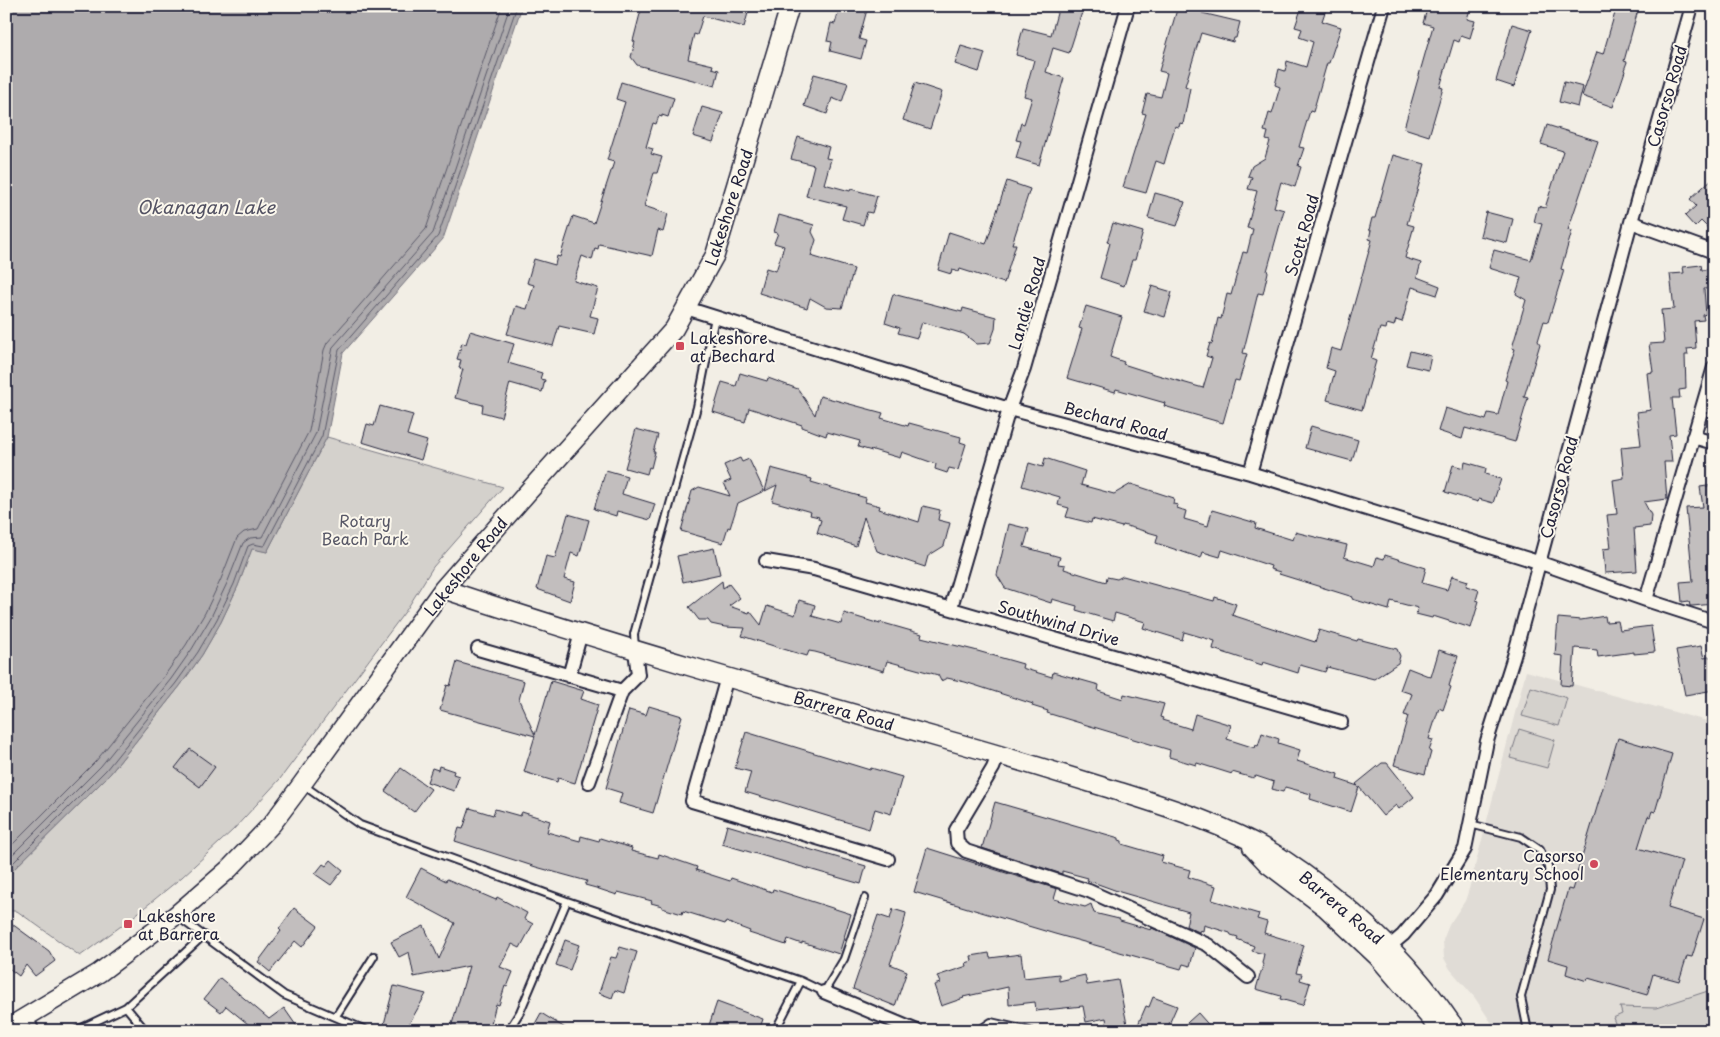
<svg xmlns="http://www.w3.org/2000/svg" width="1720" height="1037" font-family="'Playpen Sans',sans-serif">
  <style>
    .built { fill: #e0dcd6 }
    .green { fill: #d4d1cc; stroke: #7b7a84 }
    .water { fill: #aeabad; stroke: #76747f }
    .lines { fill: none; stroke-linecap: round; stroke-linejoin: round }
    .shore { stroke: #5a5969; stroke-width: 1 }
    .building { fill: #c2bebe; stroke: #22223b }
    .lane-casing { stroke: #22223b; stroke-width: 10 }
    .street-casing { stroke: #22223b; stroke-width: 16 }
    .secondary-casing { stroke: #22223b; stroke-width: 21 }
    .lane { stroke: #fbf7ec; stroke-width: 6 }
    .street { stroke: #fbf7ec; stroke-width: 12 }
    .secondary { stroke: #fbf7ec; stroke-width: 18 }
    .poi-dot { fill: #d1495b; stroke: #fbf7ec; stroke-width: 2 }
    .labels { text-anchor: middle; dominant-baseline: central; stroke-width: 4; stroke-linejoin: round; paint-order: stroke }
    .street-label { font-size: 16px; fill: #22223b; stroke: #fbf7ec }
    .poi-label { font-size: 16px; fill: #22223b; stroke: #fbf7ec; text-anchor: start }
    .park-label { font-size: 16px; fill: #575766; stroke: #fbf7ec }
    .water-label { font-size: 18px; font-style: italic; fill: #535263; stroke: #fbf7ec }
  </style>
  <rect width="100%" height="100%" fill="#f2eee5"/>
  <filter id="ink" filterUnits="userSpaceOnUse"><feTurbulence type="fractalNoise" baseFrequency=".02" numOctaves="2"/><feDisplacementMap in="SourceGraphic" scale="10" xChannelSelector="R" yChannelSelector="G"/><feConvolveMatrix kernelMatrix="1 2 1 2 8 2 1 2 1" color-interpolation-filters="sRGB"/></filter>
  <g filter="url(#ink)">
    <path class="built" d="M1526,671l188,52v303l-14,5h-203l-22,-33 -25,-29 -6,-11 -1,-18 6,-15 16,-24 4,-12z"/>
    <path class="green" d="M327,437l176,50 -70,80 -26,42 -127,170 -47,51 -51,47 -54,44 -48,35 -63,-45h-11v-34l104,-103 70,-88 22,-31 19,-33 17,-36 14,-38 15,4z
      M1531,687l36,11 -8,28 -37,-10z
      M1519,729l36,11 -8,28 -37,-10z
      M1714,989v32l-31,10h-65l-5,-13 9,-4 -2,-7 36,1z"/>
    <path class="water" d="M6,6h516l-79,233 -100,114 -16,84 -60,115 -15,-3 -14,37 -17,36 -19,33 -22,31 -70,88 -104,103z"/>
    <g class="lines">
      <path class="shore" d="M6,851l90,-90 69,-86 21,-30 19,-32 16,-34 16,-41 7,-6 14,-3 51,-98 15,-81 3,-7 99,-114 76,-223
        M6,861l95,-95 70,-87 21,-30 19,-32 17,-36 15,-38 7,-5 12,-1 54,-104 17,-86 100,-114 77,-227
        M6,870l100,-100 70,-87 22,-31 19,-33 17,-35 14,-38 5,-2 10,2 2,-1 57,-109 17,-86 99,-114 79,-230"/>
    </g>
    <path class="building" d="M642,6h108l-6,21 -41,-11 -6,19 -3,-1 -6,25 25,6 -1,3 7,2 -4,16 -78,-21 -6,-8 4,-15 -2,-1z
      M840,6h28l-9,33 7,2 -5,18 -31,-8 2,-9 -5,-1 4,-18 4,1z
      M1059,6h25l-15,47 -16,-5 -7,24 18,6 -25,87 -23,-7 5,-17 -5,-1 5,-17 3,1 8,-26 -8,-2 10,-36 -18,-5 7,-27 28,7z
      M1178,6h26l-2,7 38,9 -4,16h-2l-1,4 -32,-9 -16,53 5,2 -7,36 -3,-1 -1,4 -4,-1 -11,38 -8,-3 -10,32 -23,-6 23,-73 -4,-1 5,-19 14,3 6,-24 -8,-2z
      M1302,6h25l-5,15 19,6 -12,36h-2l-14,49 -3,-1 -11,36 5,1 -6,18 3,1 -6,20 -14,-5 -7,25 10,3 -17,61 1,1 -5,22 -5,-1 -15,60 4,1 -8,27 -4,-1 -12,43 -59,-17 1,-3 -49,-14 -1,3 -48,-14 15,-49 -3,-1 7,-22 36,11 -12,40 14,5 -1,2 28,9 52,15 9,-30 -6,-2 4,-13 2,1 6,-26 3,1 6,-25 4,1 12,-43 4,1 6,-24 -6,-1 10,-37 -9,-2 4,-12 -4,-1 4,-10 13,-8 5,-17 -4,-1 2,-8 -4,-1 5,-18 3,1 8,-27 -5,-2 4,-16 6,2 2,-10 19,6 7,-25 -14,-5 3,-8 -7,-2z
      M1428,6h43l-4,13 8,2 -5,17 -9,-3 -2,7 -5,-2 -14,47 3,1 -14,48 -25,-8 29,-102 -10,-3z
      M1617,6h8l13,4 -14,51 3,1 -3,8 1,1 -12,36 -31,-11 15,-44 6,2z
      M1512,24l20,6 -18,57 -18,-6z
      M961,46l24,7 -6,19 -24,-8z
      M814,74l34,9 -6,19 -10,-4 -5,16 -23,-8z
      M621,82l53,16 -6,19 -6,-2v2l-3,-1 -3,8 -3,-1 -7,24 7,2 -2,5 11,3 -5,16h-3l-10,33 24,8 -5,18 -5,-2 -6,26 -53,-12 -1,5 -3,-1 -3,12 -10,-4 -8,25 24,7 -8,28 8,2 -4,16 -35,-8 -6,20 -46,-12 9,-28 11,3 7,-24 -7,-2 7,-24 21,6 2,-9 3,1 13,-41 21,7 20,-61 -7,-2 18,-58 -9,-3z
      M1564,82l19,5 -5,20 -19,-5z
      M915,83l27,9 -12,37 -27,-9z
      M702,107l21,6 -10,29 -20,-6z
      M1547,125l51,16 -30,89 4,1 -11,38 3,1 -16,52 -4,-1 -6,20 2,3 -16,53 4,1 -13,44 -50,-14 -3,11 -24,-8 7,-23 41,12 2,-7 10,2 9,-34 -2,-1 10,-31 -3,-1 14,-48 -10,-6 5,-16 -32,-10 5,-18 37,10 11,-36 -8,-2 4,-16 7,2 18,-57 -22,-7z
      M798,137l31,10 -3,11 5,1 -7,25 26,7 1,-2 26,7 -5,17 -5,-1 -4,13 -21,-6 4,-13 -40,-10 8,-31 -23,-6z
      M1393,155l32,9 -18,60 7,2 -9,32 16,5 -4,14 23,9 -3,9 -25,-8 -10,35 -6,-2 -2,6 -7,-2 -1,5 -6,-1 -9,31 5,2 -14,49 -35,-10 8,-29 -9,-3 5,-20 10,3 31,-111 -3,-1 2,-9h-2l3,-12h3z
      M1714,177v57l-13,-13 -6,6 -10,-11 11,-10 -6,-7z
      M1007,181l23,8 -18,55h4l-12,39 -44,-14 -1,3 -7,-2 -1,4 -13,-4 11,-38 37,12z
      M1155,193l26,7v1l4,1 -8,24 -29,-8z
      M1486,212l27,7 -6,24 -27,-7z
      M779,215l35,10 -2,7 4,8 -5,16 43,13 -12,39 -16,-1 -16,-9 -3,10 -48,-15 7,-25 10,3 8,-25 -10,-3 4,-10 -4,-1z
      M1113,223l30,9 -8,28h-3l-8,26 -24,-8 10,-35 -3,-1z
      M1701,265l1,5 12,-1v19l-10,1 2,25 -3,1 1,5 -10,1 2,27 -9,1 1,6h-3l1,34 -7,1 1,8h-8l4,36 -7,1 3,27h-8l3,37 -23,3 7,13 -1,11 -16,2 3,43 -32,2 -2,-24 8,-1 -4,-33 10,-1 -4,-34 11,-2 -3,-31 20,-2 -4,-33 14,-2 -4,-37 6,-1 -4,-28 15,-1 -3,-33 13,-1 -4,-35 14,-1 -1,-6z
      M1152,286l20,6 -7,25 -21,-6z
      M893,294l69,18 1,-4 33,9 -1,12 -5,14 -13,1 -13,-10 -42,-12 -5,16 -19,-5 2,-5 -15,-5z
      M470,331l44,13 -6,19 34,10 -2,6 5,1 -3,12 -32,-9 -9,34 -19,-5 1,-7 -28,-7 8,-29 -4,-1 2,-8 -4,-1 5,-16 4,1z
      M1410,351l21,5 -3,14 -22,-5z
      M740,373l27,8 1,-3 30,11 17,26 5,-19 63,17 -2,5 27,8 1,-3 52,14 -1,5 6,2 -8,26 -9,-2 -2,5 -12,-4 1,-5 -34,-12 -2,6 -27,-8 -1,1 -14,-4 2,-6 -33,-9 -1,4 -24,-9v-2l-53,-17 -4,14 -32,-10 9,-30 14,4z
      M380,406l33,9 -6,20 20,6 -6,19 -59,-18 5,-18 7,2z
      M1311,426l47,14 -6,21 -47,-13z
      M636,429l22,6 -5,17h2l-4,16 -2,-1 -2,7 -22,-6z
      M740,458l2,4 7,-3 15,32 -26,12 -8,25 -2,-1 -5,16 -42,-12 11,-40 7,-4 31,9 -6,-13 7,-3 -7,-15z
      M1045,458l40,13 -4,14 33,9 17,-10 43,14 -1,6 5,1 -1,3 9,3 -2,8 24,7 4,-16 44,13 -1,5 38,12 2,-8 52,13 -3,12 30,9 3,-9 7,2 1,-4 41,13 -4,15 25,7 5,-14 16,5 -2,5 13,4 -3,10 3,1 -8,27 -38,-12 -1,2 -16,-4 2,-6 -27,-7 -2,9 -37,-11 1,-2 -74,-23 1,-2 -10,-3 1,-3 -49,-16 -2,7 -17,-5 -2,6 -45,-15 2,-8 -35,-10 -1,2 -30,-8 -1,4 -25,-6 3,-9 -11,-3 2,-8 -38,-11 7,-23 14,4z
      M1465,462l21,6 -1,6 16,5 -8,24 -14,-4 -1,3 -33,-10 8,-27 11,3z
      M771,468l41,11 -1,3 55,16 -1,4 15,4 -1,3 40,13 4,-16 17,4 -2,10 12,3 -6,23 -16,10 -3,11 -48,-16 -13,-34 -8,29 -39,-13 4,-13 -3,-1 1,-2 -9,-2 1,-3 -39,-11 5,-16 -12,6z
      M606,470l21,6 -5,18 33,10 -5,16 -33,-9 -1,5 -22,-7z
      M1714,485v119l-22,2h-2l-1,-5 -7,1 -2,-20 13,-1 -7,-73 17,-1 -3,-20z
      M568,514l21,6 -10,36 -8,-3 -7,26 11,3 -5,19 -33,-12 9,-33 9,2z
      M1009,524l20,5 -5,18 36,10 -2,7 7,1 -1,4 42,13 1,-5 10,2 6,-3 91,25 1,-4 21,7 -4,11 83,27 4,-12 38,11 1,-2 39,10 3,7 -2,7 -24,16 -47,-12 -2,5 -25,-7 -2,8 -35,-11 -1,3 -49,-16 2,-8 -31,-9 -2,8 -39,-12 2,-6 -30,-9 -2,8 -37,-11 1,-4 -25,-7 -1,4 -46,-15 -8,-13z
      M714,548l6,26 -37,8 -6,-26z
      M722,581l1,7 6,-4 11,14 -11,8 20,7 1,-2 11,14 6,-19 28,9 4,-15 16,5 -3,11 29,8 3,-11 36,11v-2l42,12 -1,3 53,13 49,14 -1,4 30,9 1,-5 46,13 -1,6 25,8 1,-5 40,10 -4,13 3,1 -1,2 29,9 4,-15 36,11 -4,14 28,9 1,-3 2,1 4,-13 17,6 -1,4 22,7 -3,11 41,13 -1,5 21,7 -2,-2 26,-21h5l27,34 -15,12 -3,-4 -13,11 -24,-29 -8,25 -41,-13 1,-5 -26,-7 -2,5 -11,-3 2,-7 -18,-6 -3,2 -21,-6v2l-35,-11 -1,2 -27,-8 1,-7 -123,-37 1,-2 -16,-5 1,-2 -68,-22 -18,-4 -6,3 -3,-6 -51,-14 -3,10 -69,-19 -6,-1 -2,5 -27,-8 -38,-12 3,-8 -20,-1 -14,-3 -3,-4h-9l-10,-13z
      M1605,616l1,6 12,-1 2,9 31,-4 4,26 -21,2v-2l-36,5 -1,-7 -22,-2 -3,38 -11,-1 2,-29 -8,-1 3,-37 23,2z
      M1701,646l3,12 10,-2v34l-29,5 -9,-45z
      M1439,650l19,6 -9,30 2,1 -8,23 -4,-2 -10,31 4,1 -4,11 2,1 -6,22 -31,-9 14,-49 -4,-1 8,-21 -12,-4 8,-22 23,9z
      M457,662l67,19 -5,19 16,35 16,-54 33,10 -3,8 17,6 -23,78 -17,-5 -1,4 -33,-10 11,-36 -95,-26 7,-25 3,1z
      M649,706l33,10 -29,97 -34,-10 3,-10 -16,-5 23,-78 17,5z
      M746,732l124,38 1,-2 31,9 -11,37 -16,-5 -6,20 -94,-29v1l-30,-9 6,-20 -16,-4z
      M1618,738l54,16 -17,58 -3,-1 -2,6 -2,-1 -10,32 44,13 -14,47 36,11 -12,38 -5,-1 -8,25 -26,-7 -6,21 -59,-17 -1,3 -21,-7 2,-9 -20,-6 20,-70 4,1z
      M190,749l25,18 -15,20 -25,-19z
      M439,766l15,5 -1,3 6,2 -5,15 -27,-9 5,-14 6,2z
      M401,768l30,21 -17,23 -29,-21z
      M995,802l124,36v2l3,1v3l41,12 -2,6 29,8 -2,7 28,9 -4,14 47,14 -2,5 10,3 -3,11 40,12 -8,28 6,1 -2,6 10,3 -6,20 -2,2 -22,-6 1,-3 -25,-7 7,-24 -1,-2 2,-9 -12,-3 2,-5 -17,-7 1,-2 -7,-2 -1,-2 -26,-8 -1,6 -3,-1 -1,2 -13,-6 3,-14 -69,-20 -33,-12 1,-2 -26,-7v3l-80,-26z
      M470,808l23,7 2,-6 25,7 2,-4 28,9 -3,11 33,9 1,-5 18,5 1,-3 32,10 -1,3 27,7 1,-4 38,13 -1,3 34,11 1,-3 41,14 1,-3 78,25 -12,40 -37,-12v2l-14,-5 -2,6 -37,-12 1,-2 -24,-9 -1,2 -42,-13 -1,3 -20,-6v-2l-11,-3 1,-2 -34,-9 -1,3 -21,-7 -11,-3 2,-4 -51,-14 -81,-26 4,-13 4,1z
      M727,825l139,41 -5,18 -139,-40z
      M927,848l130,41 -3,10 31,8 6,-3 3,9 25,6 1,2 31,9 1,-2 43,20 -5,18 -7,-2 -2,5 -126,-35 -141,-42z
      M331,860l12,10 -12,15 -16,-11 8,-10 3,2z
      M421,868l25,13 1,-2 49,21 1,-3 30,16 -3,6 9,5 -13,24 -8,-4 -12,23 13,5 -6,15 -2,-1 -6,19 -3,-1 -7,27 -19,-4 -1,4h-19l19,-65 -55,11 -5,-25 -10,5 -8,-15 33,-16 15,33 16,-36 -49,-26z
      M294,908l24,18 -16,21 -7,-6 -25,31 -12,-10 23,-31 -2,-2z
      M893,909l13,4 -2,10 -14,41 17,7 -12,35 -42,-17 25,-74 12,4z
      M12,924l37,27 6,10 -20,15 -9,-11 -7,11 -13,-10v-36z
      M565,940l14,5 -9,25 -14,-5z
      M620,947l17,5 -13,41 -9,-3 -3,8 -13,-5 12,-36 5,1z
      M989,953l1,5 31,-4 3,24 35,-4v7l26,-6 2,10 31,-5 10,49 -20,2 -2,-13 -20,4 -3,-16 -47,5 -1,-9 -26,3 -1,-18 -45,10 1,1 -23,8 -7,-21 6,-2 -3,-7 30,-10 -1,-3 6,-2 -1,-5z
      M220,978l49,41 15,-11 16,23h-48l2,-2 -28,-23 -5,6 -17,-13z
      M394,986l32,8 -21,37h-10l-11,-7z
      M1153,997l24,9 -11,25h-20l-9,-4 9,-21 3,1z
      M717,1002l46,17 -4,12h-52z
      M541,1013l29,18h-39z
      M1198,1013l16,18h-36z"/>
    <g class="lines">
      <defs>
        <path id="lane" d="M635,648l-1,-14 63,-227 18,-90
          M303,785l57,40 207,76 234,80 23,11 20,-33 21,-61
          M1470,824l51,13 19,13 8,17 2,23 -29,107 7,34
          M177,916l107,79 84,36
          M126,1007l20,24
          M29,1016l7,15
          M336,1016l38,-60
          M75,1031l51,-24 78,-72
          M508,1031l12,-19 47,-111
          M775,1031l26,-50
          M978,1031l13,-9 39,9"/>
        <path id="street" d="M1631,222l83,30
          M686,308l323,101 241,64 288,89 108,38 68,22
          M1693,437l21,6
          M1250,473l134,-467
          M766,561l48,8 527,153
          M1646,600l68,-233
          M951,607l58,-198 15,-40 104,-363
          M478,649l144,42
          M569,676l12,-43
          M727,677l-35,124 196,58
          M999,753l-6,15 -37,62 1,13 9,8 123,40 119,54 40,32
          M589,782l33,-91 16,-16 -3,-25
          M1383,952l20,-17 34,-40 28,-46 22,-108 27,-85 117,-434 61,-216
          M824,992l93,39"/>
        <path id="secondary" d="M443,589c165,55 333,103 500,150 59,16 116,34 174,52 54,17 109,34 158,63 10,6 19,13 28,19 60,43 113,96 154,158
          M1252,847l16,17 57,43 52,49 54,63 7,12
          M6,1029l93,-56 77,-58 53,-46 43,-45 30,-40 141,-195 84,-96 147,-164 41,-74 75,-249"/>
      </defs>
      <use href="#lane" class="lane-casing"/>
      <use href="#street" class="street-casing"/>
      <use href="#secondary" class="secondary-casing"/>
      <use href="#lane" class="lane"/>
      <use href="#street" class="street"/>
      <use href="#secondary" class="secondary"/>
    </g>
  </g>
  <g class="poi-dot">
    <rect x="675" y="341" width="10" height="10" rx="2.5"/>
    <circle cx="1594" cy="864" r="5"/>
    <rect x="123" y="919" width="10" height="10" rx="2.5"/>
  </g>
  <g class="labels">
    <g class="street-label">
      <text transform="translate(1666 96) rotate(-74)">Casorso Road</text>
      <text transform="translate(728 207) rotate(-72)">Lakeshore Road</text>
      <text transform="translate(1301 235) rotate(-74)">Scott Road</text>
      <text transform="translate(1026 303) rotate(-74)">Landie Road</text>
      <text transform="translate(1116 420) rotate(15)">Bechard Road</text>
      <text transform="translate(1558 487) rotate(-75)">Casorso Road</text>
      <text transform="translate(465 566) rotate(-51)">Lakeshore Road</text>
      <text transform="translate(1059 622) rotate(16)">Southwind Drive</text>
      <text transform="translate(844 710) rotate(16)">Barrera Road</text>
      <text transform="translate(1342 907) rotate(40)">Barrera Road</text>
    </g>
    <g class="poi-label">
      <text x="690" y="337">Lakeshore<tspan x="690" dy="18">at Bechard</tspan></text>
      <text x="1584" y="855" text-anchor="end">Casorso<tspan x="1584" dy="18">Elementary School</tspan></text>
      <text x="138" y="915">Lakeshore<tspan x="138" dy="18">at Barrera</tspan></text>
    </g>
    <g class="park-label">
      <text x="365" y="520">Rotary<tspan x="365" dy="18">Beach Park</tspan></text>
    </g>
    <g class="water-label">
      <text x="206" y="206">Okanagan Lake</text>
    </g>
  </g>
  <rect width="1720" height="1037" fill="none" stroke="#fbf7ec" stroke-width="25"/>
  <rect x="12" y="12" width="1695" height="1012" fill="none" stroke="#22223b" stroke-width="2" filter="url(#ink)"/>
</svg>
